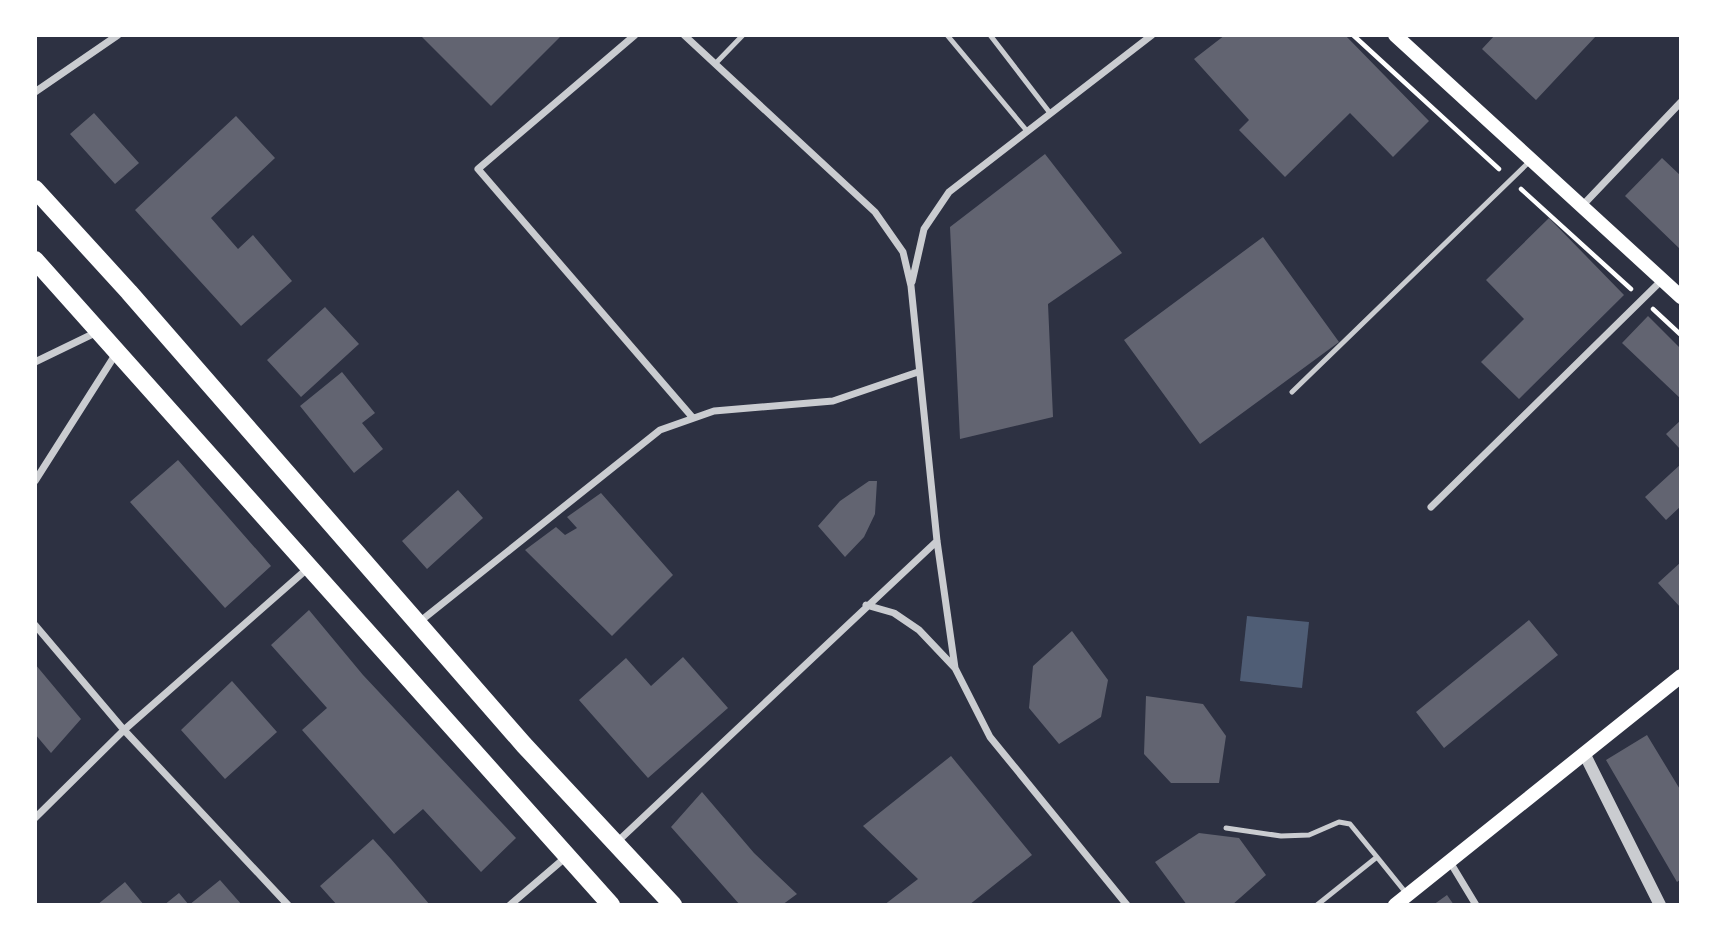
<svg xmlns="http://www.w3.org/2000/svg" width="1716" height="940" font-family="Mulish,sans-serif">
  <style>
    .water { fill: #4f5d75 }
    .building { fill: #626471 }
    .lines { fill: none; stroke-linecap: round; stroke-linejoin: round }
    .path { stroke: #fff; stroke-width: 4.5 }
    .service { stroke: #caccd0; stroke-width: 5 }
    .minor { stroke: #caccd0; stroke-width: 7 }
    .tertiary { stroke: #caccd0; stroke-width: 12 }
    .secondary { stroke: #fff; stroke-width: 14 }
    .primary { stroke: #fff; stroke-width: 18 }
  </style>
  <rect width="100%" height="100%" fill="#2d3142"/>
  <path class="water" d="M1247,616l62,6 -7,66 -62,-7z"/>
  <path class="building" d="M420,35h142l-71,71z
    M1225,35h120l84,86 -36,36 -43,-44 -65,64 -46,-47 10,-10 -55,-61z
    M1495,35h102l-61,65 -54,-51z
    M94,113l45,50 -24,21 -45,-50z
    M236,116l39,42 -64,60 27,31 15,-14 39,46 -51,45 -106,-116z
    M1045,154l77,99 -74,51 5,113 -93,22 -10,-212z
    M1662,158l19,18v74l-56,-54z
    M1549,218l75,77 -105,104 -38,-37 43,-43 -38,-39z
    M1263,237l76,105 -139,102 -76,-104z
    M325,307l34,37 -58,53 -34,-37z
    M1648,316l33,33v50l-59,-56z
    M342,372l33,41 -13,10 21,26 -29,24 -54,-67z
    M1681,420v30l-15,-16z
    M178,460l93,106 -46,42 -95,-106z
    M1681,464v42l-15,14 -21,-23z
    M869,481h8l-2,33 -11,23 -19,20 -27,-31 22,-25z
    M458,490l25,28 -56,51 -25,-28z
    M601,493l72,82 -61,61 -87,-86 31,-23 9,8 12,-7 -10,-11z
    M1681,562v46l-23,-25z
    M309,610l54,65 153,163 -35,34 -58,-63 -29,25 -92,-104 25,-22 -56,-63z
    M1529,620l29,35 -114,93 -28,-36z
    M1072,631l36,49 -7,37 -42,27 -30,-36 4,-42z
    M683,657l45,51 -80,70 -69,-78 47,-42 25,28z
    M35,664l46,55 -30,34 -16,-19z
    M232,681l45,51 -52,47 -44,-49z
    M1146,696l57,8 23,32 -7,47h-48l-27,-29z
    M1647,735l34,56v88l-4,3 -71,-122z
    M951,756l81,99 -63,50h-85l34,-26 -55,-53z
    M702,792l52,61 43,41 -15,11h-42l-69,-78z
    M1199,833l40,5 27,37 -34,30h-45l-32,-43z
    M373,839l18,20 39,46h-93l-17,-19z
    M220,880l22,25h-78l15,-12 10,12z
    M125,882l19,23h-47z
    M1447,895l7,10h-21z"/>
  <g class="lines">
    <path class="path" d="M1353,35l146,134
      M1521,189l110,100
      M1653,309l28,26"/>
    <path class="service" d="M947,35l80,96
      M990,35l60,78
      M715,64l28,-29
      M1292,392l237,-230
      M1226,828l55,8 28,-1 30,-13 11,2 27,33
      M1317,905l60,-48 29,36"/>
    <path class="minor" d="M635,35l-157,134 215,249
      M684,35l191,177 28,40 8,34 26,255 18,127
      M35,92l83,-57
      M1582,206l99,-104
      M912,282l12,-53 25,-37 203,-157
      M35,362l64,-31
      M35,481l82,-129
      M1431,507l231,-227
      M866,605l28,8 25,17 36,38 35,69 137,168
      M418,623l242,-193 54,-19 119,-10 85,-29
      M35,625l89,105 164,175
      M35,818l89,-88 183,-161
      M616,843l321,-302
      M1450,862l26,43
      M510,905l56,-48"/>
    <path class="tertiary" d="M1584,753l76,152"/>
    <path class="secondary" d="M1395,35l286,262
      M1395,905l286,-229"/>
    <path class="primary" d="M35,189l94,103 395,453 149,160
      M35,260l576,645"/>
  </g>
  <rect width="1716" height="940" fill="none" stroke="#ffffff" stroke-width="74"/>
</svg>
